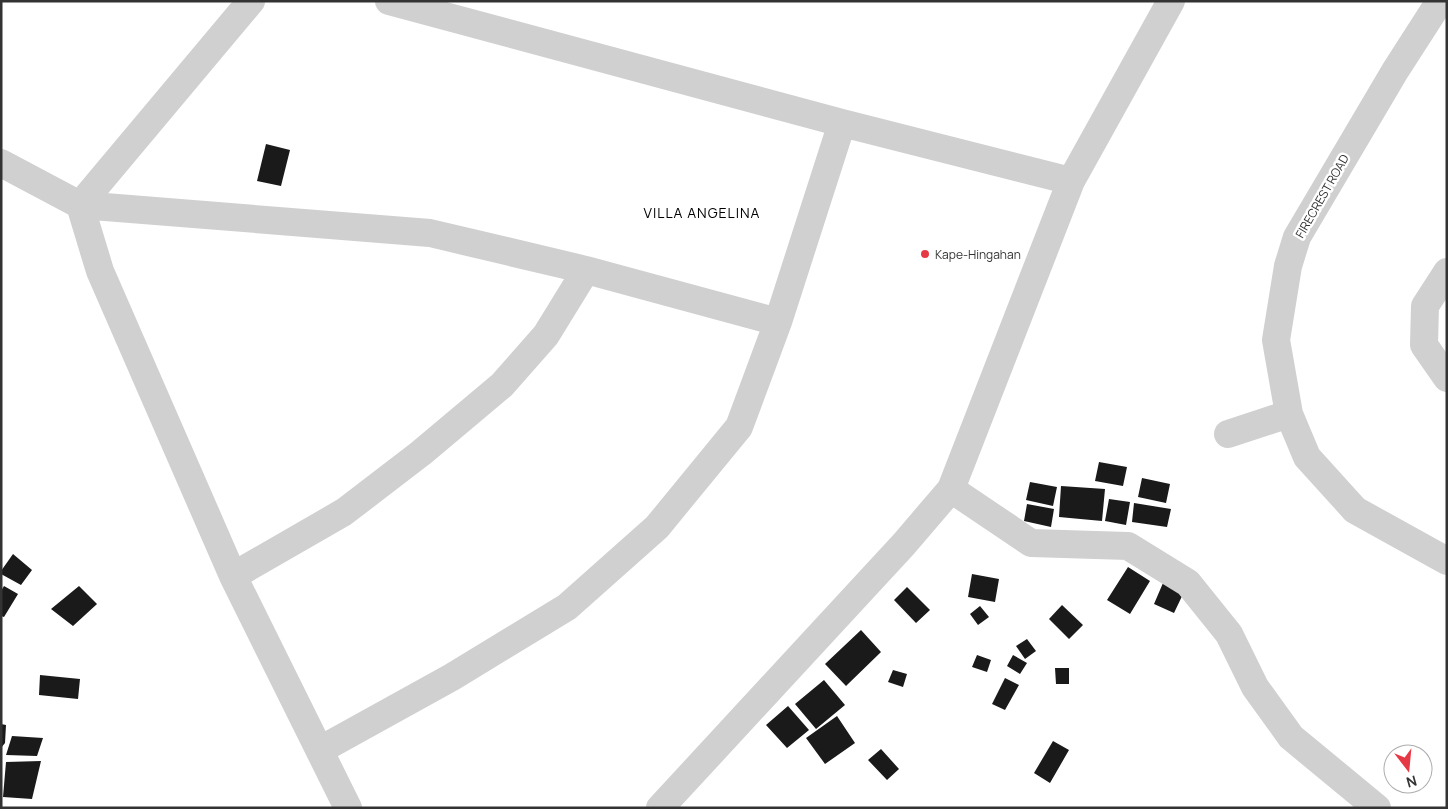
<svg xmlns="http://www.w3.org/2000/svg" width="1448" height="809" font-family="Manrope,sans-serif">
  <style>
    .building { fill: #1a1a1a }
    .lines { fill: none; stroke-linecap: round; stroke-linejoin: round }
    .minor { stroke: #d0d0d0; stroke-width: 28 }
    .poi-dot { fill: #e63946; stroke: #fff; stroke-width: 2 }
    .labels { text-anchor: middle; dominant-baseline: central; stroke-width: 5; stroke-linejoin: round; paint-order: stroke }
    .street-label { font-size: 12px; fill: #333; stroke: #fff }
    .poi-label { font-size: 12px; fill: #333; stroke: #fff; text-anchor: start }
    .neighbourhood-label { font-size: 14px; letter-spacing: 1px; fill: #000; stroke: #fff }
  </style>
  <rect width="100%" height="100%" fill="#fff"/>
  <path class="building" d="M266,144l24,6 -9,36 -24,-5z
    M1099,462l28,5 -4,19 -28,-5z
    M1142,478l28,6 -4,19 -28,-6z
    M1030,482l27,5 -4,19 -27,-6z
    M1061,486l44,3 -3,32 -43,-4z
    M1109,499l21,3 -4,23 -21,-4z
    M1134,503l37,6 -4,18 -35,-5z
    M1027,504l27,5 -3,18 -27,-6z
    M13,554l19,16 -11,15 -20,-11v-3z
    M1128,567l22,14 -20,33 -23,-14z
    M972,574l27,5 -4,23 -27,-5z
    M1163,583l21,9 -10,21 -20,-9z
    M4,586l14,8 -14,23 -3,-1v-25z
    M79,586l18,18 -24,22 -22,-17z
    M907,587l23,23 -14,13 -22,-23z
    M1062,605l21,20 -14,14 -20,-20z
    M980,606l9,11 -11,8 -8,-11z
    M861,630l20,22 -35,34 -21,-22z
    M1027,639l9,12 -11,8 -9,-13z
    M977,655l14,5 -4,12 -15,-5z
    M1013,655l14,8 -7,11 -13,-8z
    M1055,668h14v16h-13z
    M893,670l14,4 -4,13 -15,-5z
    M40,675l40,4 -2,20 -39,-4z
    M1005,678l14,7 -14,25 -13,-6z
    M824,680l21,25 -29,24 -21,-25z
    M788,706l21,24 -22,18 -21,-23z
    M837,716l18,27 -30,21 -19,-26z
    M1,724l5,1 -1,18 -4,5z
    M12,736l31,2 -6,18 -31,-1z
    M1053,741l16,9 -19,33 -16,-10z
    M881,749l18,20 -12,11 -19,-20z
    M41,761l-9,38 -29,-2 3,-35z"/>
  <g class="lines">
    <path class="minor" d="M389,1l453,122 229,58
      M1440,1l-45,70 -98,166 -9,29 -12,74 13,74 18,43 48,53 92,51
      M1,163l79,42 350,28 156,37 192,52
      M80,205l20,66 133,305 115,232
      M80,205l171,-204
      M1447,272l-22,34 -1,39 23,33
      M1228,434l61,-20
      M951,489l80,54 97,3 60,37 41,51 26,53 36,50 86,71
      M233,576l111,-64 77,-59 81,-68 44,-50 40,-65
      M320,750l132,-73 115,-70 90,-80 82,-100 39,-105 64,-199
      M660,808l244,-264 47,-55 120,-308 100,-180"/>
  </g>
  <circle class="poi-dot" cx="925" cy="254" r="5"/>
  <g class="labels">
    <g class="street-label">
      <text transform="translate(1322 196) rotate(-60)">FIRECREST ROAD</text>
    </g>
    <g class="poi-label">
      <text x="935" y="254">Kape-Hingahan</text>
    </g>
    <g class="neighbourhood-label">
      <text x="702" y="212">VILLA ANGELINA</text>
    </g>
  </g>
  <rect width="1448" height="809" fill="none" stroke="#333333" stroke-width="5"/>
  <g transform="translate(1408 769) rotate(164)"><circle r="24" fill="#ffffff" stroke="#adadad"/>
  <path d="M0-4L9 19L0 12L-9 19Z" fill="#e63946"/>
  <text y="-8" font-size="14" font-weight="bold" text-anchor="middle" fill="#333333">N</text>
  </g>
</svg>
